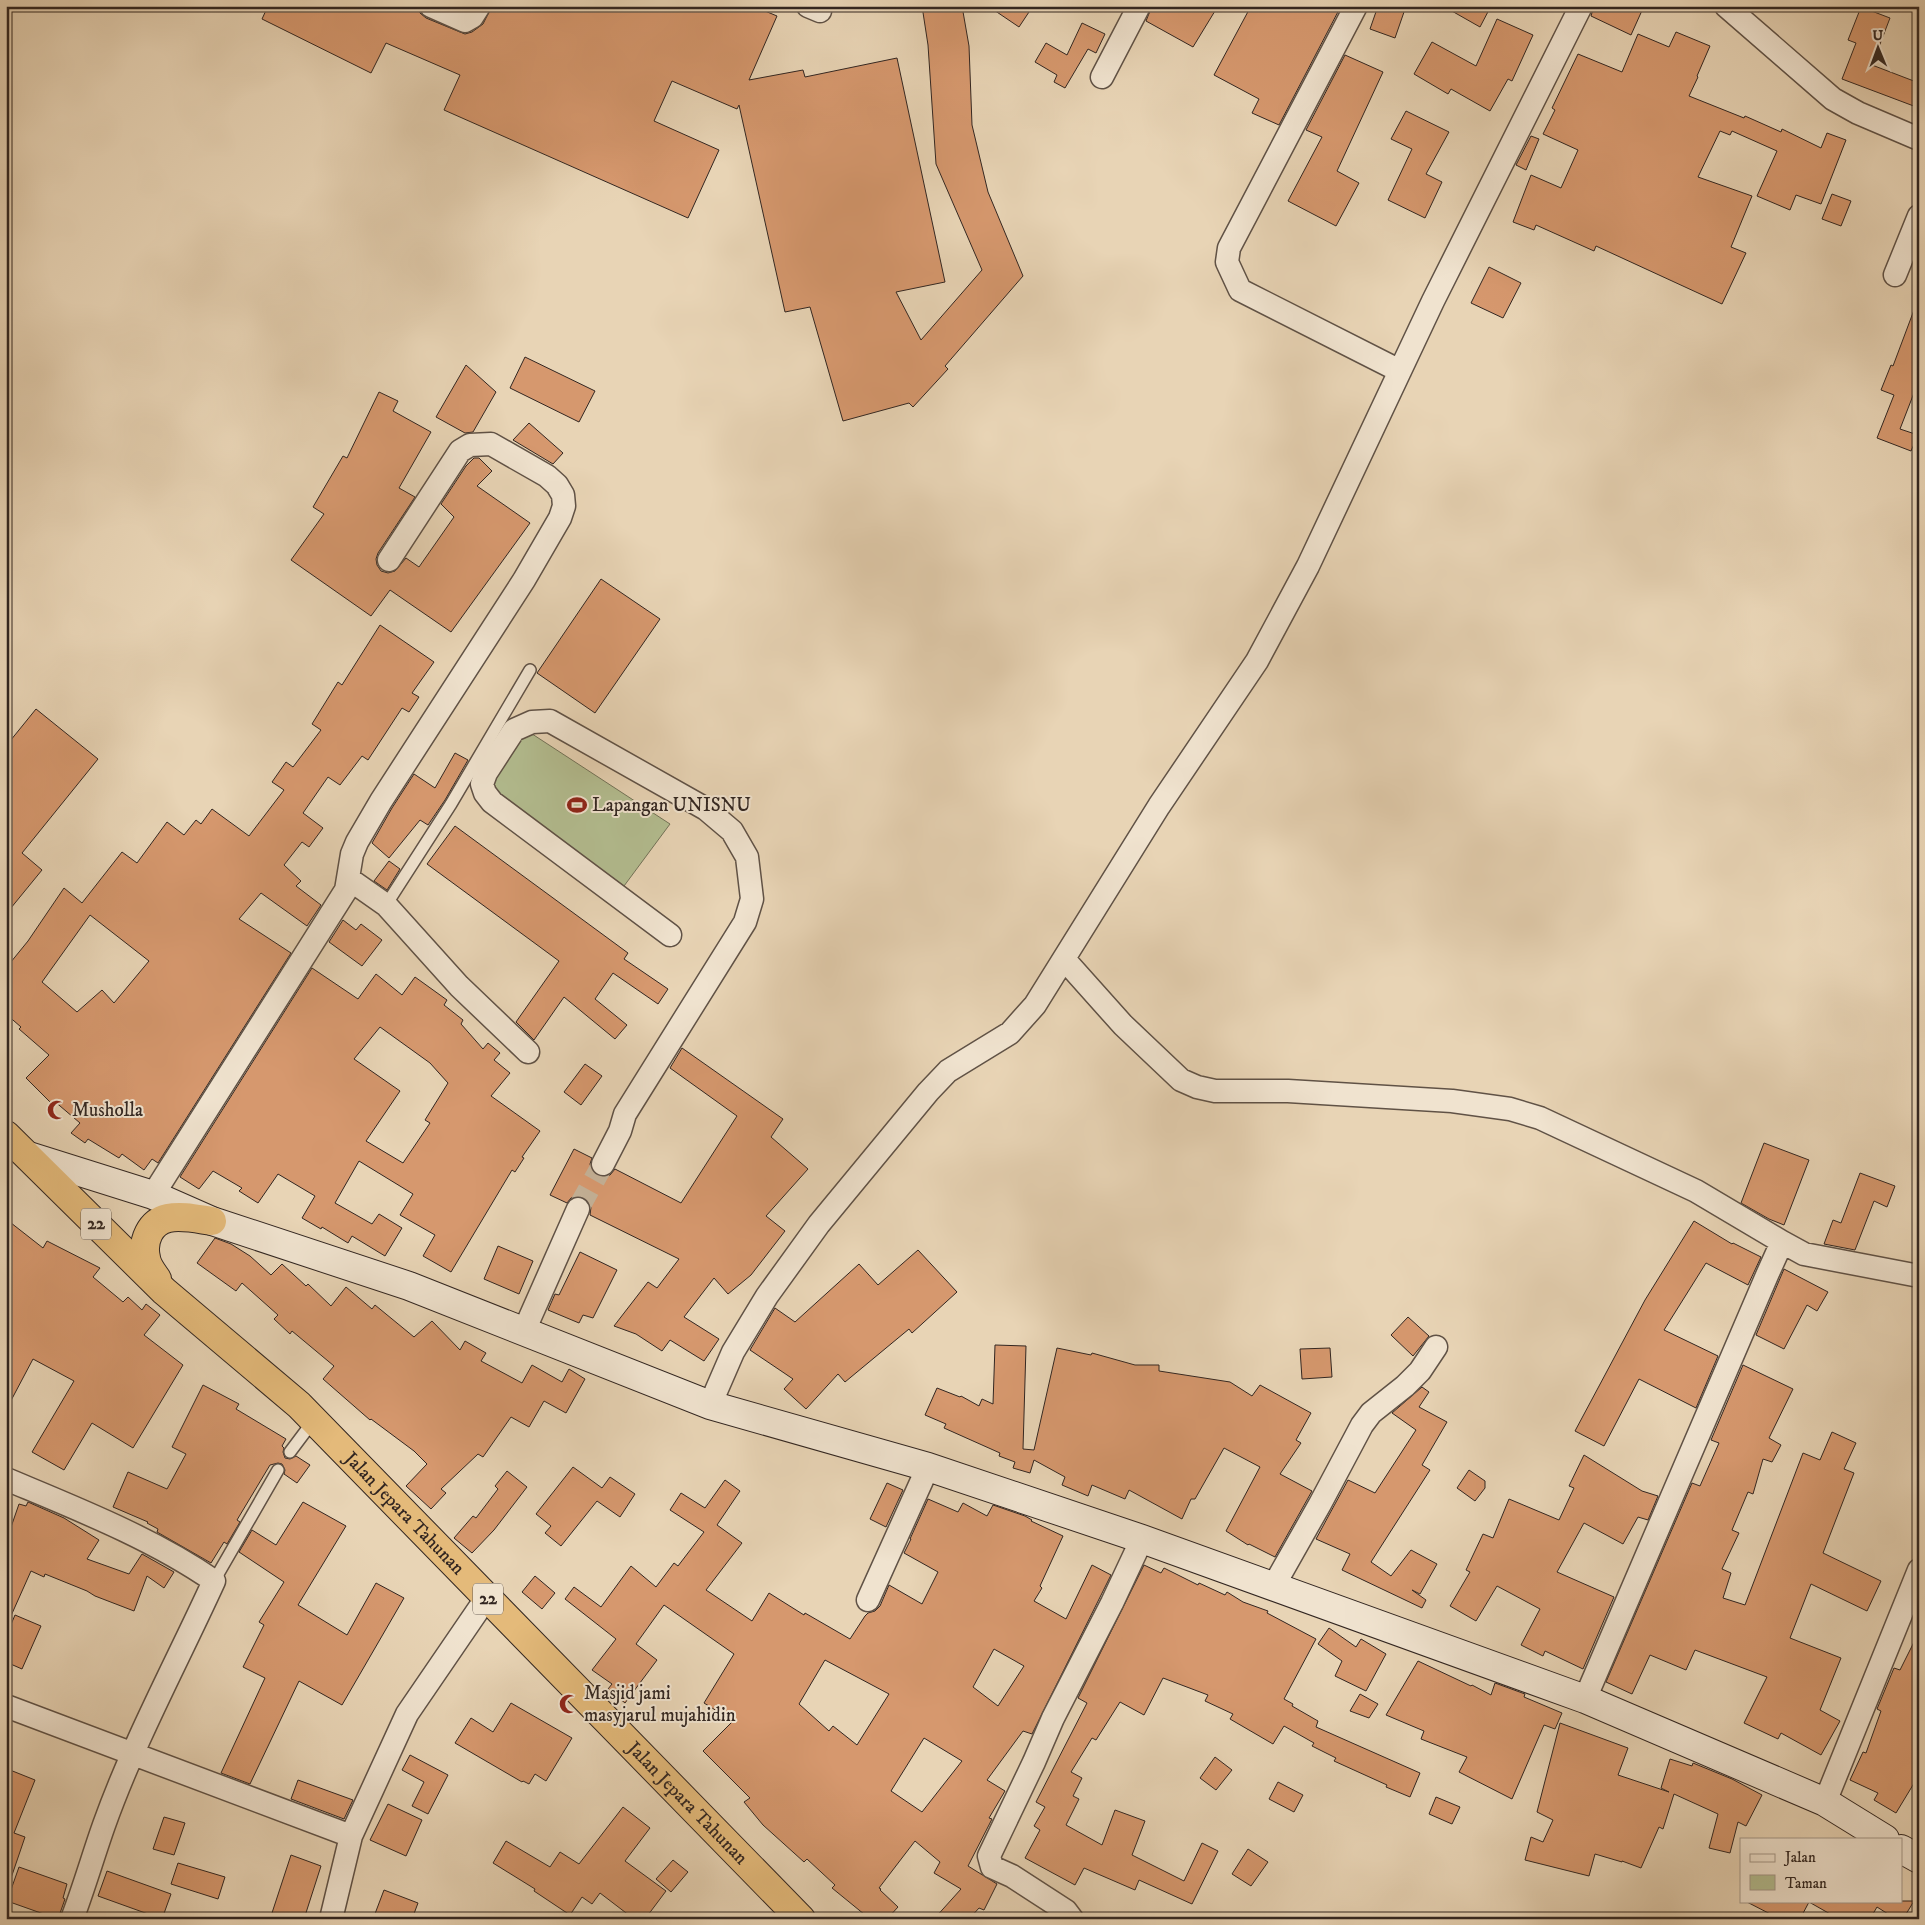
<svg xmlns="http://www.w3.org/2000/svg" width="1925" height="1925" font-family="'IM FELL DW Pica',serif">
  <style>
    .green { fill: #b3bd90; stroke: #727258 }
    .building { fill: #d6986e; stroke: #322621; fill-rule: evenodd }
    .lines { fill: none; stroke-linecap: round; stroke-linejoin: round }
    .street-tunnel { stroke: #c4b197; stroke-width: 22; stroke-dasharray: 22 11; stroke-linecap: butt }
    .lane-casing { stroke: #605246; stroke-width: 14 }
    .street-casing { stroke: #605246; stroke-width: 25 }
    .secondary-casing { stroke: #322621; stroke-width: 30 }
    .highway-casing { stroke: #322621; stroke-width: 30 }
    .lane { stroke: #f0e3cf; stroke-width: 11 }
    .street { stroke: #f0e3cf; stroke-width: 22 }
    .secondary { stroke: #f0e3cf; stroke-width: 28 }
    .highway { stroke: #e4ba7a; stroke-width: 28 }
    .labels { text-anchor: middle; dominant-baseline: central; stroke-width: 4; stroke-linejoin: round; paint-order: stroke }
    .shield { fill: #f0e3cf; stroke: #6b5f55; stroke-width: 1 }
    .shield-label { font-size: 18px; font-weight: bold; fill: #322621 }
    .poi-label { font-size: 19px; fill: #322621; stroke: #f0e3cf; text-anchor: start }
    .street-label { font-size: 19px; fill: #322621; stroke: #f0e3cf }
  </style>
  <rect width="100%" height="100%" fill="#e8d4b5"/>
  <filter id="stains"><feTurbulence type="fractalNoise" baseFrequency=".004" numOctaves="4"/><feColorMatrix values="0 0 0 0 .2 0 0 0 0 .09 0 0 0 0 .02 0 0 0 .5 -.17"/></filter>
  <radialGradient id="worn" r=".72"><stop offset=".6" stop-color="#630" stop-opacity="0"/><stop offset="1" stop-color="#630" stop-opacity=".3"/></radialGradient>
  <path class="green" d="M523,728l147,96 -46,62 -137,-100z"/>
  <path class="building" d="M268,6h150l2,7 6,5 39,16 7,-2 11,-8 9,-18h261l24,10 -28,64 54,-10 2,7 92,-19 48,224 -49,10 25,48 61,-70 -46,-106 -8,-119 -6,-39h40l7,40 3,79 16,67 35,84 -78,90 3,3 -35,38 -4,-4 -66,18 -33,-114 -25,5 -46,-207 -2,4 -65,-28 -18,40 65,29 -31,68 -244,-108 16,-35 -74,-32 -15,30 -109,-54z
    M988,6h45l-14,21z
    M1152,6h66l-25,41 -47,-26z
    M1251,6h90l-62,119 -27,-12 7,-14 -45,-24z
    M1378,6h10l16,6 -9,26 -25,-9z
    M1443,6h48l-11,21z
    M1594,6h50l-13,29 -40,-19z
    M1861,7l29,11 -18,47 47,18v25l-77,-29 14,-36 -8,-3z
    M1497,19l36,16 -21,46 -4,-2 -18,32 -39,-22 -3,5 -34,-20 18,-32 44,24z
    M1082,23l23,11 -9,19 -8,-4 -23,39 -11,-6 3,-7 -22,-13 11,-19 21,12z
    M1676,32l34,14 -13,30 1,1 -9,19 55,22 1,-2 36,16 1,-3 39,19 6,-15 19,7 -25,64 -25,-9 -6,15 -33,-14 20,-45 -45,-20 -2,4 -10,-4 -22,46 54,19 -21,51 15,6 -24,51 -126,-58 -2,5 -58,-26 -2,5 -21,-8 18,-47 30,13 17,-38 -35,-16 12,-24 -3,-2 26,-54 44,18 16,-38 31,13z
    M1345,55l38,17 -46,99 22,12 -23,43 -48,-25 34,-64 -16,-7z
    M1406,111l43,21 -23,42 16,8 -17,36 -37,-18 24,-51 -21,-10z
    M1531,136l8,3 -13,31 -10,-5z
    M1832,194l19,7 -10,25 -19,-7z
    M1489,267l32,16 -18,35 -32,-15z
    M1917,302h2v78l-19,49 18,6 -7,16 -34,-13 17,-43 -13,-5 10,-25 2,1z
    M525,357l70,34 -16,31 -69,-34z
    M466,365l30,27 -23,40 -8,1 -29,-16z
    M379,392l19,9 -5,10 38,21 -32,56 16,9 -37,56 -2,6 1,6 4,6 7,2 7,-2 11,-13 13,9 35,-50 -13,-13 25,-38 8,-8h5l13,13 -15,15 53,37 -79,109 -61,-42 -19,26 -80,-56 33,-46 -11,-7 30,-51 4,2z
    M529,423l34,30 -10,11 -40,-24z
    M601,579l59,40 -65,94 -58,-40z
    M380,625l54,37 -22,31 7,4 -10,15 -7,-4 -34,52 -6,-4 -22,29 -12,-8 -25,36 20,15 -14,19 -7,-5 -18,23 17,16 -5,5 25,19 -14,21 -46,-33 -22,26 52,34 -133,210 -6,-4 -8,11 -22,-16 -3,4 -31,-19 -3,4 -14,-10 9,-10 -27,-23 -2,3 -25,-25 23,-23 -30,-26 2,-2 -15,-13v-46l22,-27 36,-53 18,15 40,-51 15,11 30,-41 17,13 12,-15 5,4 11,-15 37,27 35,-46 -12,-8 14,-20 7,5 28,-37 -9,-6 26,-42 4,3zM90,915l59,46 -35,42 -12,-13 -25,22 -35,-30z
    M36,709l62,50 -76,94 20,17 -36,44v-168z
    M455,753l13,7 -23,40 -17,25 -8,-5 -31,38 -17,-15 20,-35 22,-34 21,14z
    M455,826l173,127 -4,6 44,30 -10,15 -45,-31 -18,26 32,26 -12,14 -51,-42 -30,43 -18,-18 43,-61 -132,-97z
    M389,861l11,8 -13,21 -13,-9z
    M343,920l13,10 5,-6 21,16 -20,26 -33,-24z
    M312,968l46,31 18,-25 26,21 13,-18 32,23 -3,5 19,15 -2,4 22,25 5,-6 12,10 -6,7 16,13 -19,23 49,35 -18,26 2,1 -9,14 -3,-2 -61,102 -28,-16 12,-21 -35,-20 13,-21 -54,-33 -24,42 37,21 7,-10 23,14 -17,28 -33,-20 -4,7 -26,-16 -1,2 -19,-11 13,-22 -37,-22 -20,29 -19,-12 3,-3 -29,-17 -14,18 -19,-12zM380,1027l50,36 18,20 -23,37 5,3 -27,40 -37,-22 34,-50 -46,-32z
    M682,1048l101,71 -12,18 37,32 -42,47 19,15 -34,44 -23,19 -14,-16 -30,39 35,22 -15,22 -34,-21 -8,11 -26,-17 -22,-8 34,-44 9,6 22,-29 -89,-44 1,-8 -2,-5 -5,-5 -8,-1 -5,2 -4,5 -17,-8 24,-46 18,9 -2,6 2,7 5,5 6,1 7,-2 5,-6 66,34 56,-87 -67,-48z
    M585,1064l17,12 -21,29 -17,-13z
    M1764,1143l45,17 -25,65 -15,-6 -28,-16z
    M1860,1173l35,13 -8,21 -13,-6 -19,49 -31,-6 9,-24 8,3z
    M6,1219l37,29 4,-7 53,27 -7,9 30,25 5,-5 14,13 4,-6 14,11 -16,20 39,30 -50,83 -41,-25 -28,47 -32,-18 42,-71 -41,-22 -27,51z
    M1694,1221l38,23 1,-1 28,14 -13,28 -42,-22 -42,67 54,26 -22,52 -57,-29 -35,67 -29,-15 70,-131z
    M215,1238l16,6 19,12 21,19 11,-11 24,22 2,-2 23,22 15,-19 26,22 3,-4 39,32 18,-16 28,29 5,-9 21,12 -5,8 41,22 10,-18 30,17 7,-13 16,10 -19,34 -22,-12 -15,26 -18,-10 -28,40 -5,-3 -37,35 5,4 -15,16 -25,-23 21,-22 -13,-13 -43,-32 -1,1 -47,-41 11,-13 -42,-35 -2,3 -16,-15 4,-4 -36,-32 -6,8 -39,-28z
    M498,1246l35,15 -14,33 -35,-15z
    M918,1250l39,42 -45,41 -3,-4 -64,53 -7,-8 -32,35 -22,-20 9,-10 -43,-29 25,-42 20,14 64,-58 19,21z
    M580,1252l37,18 -24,48 -10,-3 -4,8 -31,-13 7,-16 4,1z
    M1784,1269l44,23 -11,19 -10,-6 -23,44 -28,-14z
    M1408,1317l21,19 -16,20 -22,-21z
    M995,1345l31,1 -3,103 11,1 23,-102 34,7 1,-2 43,12h24v6l71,11 22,14 8,-11 51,28 -15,27 5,3 -21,31 32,17 -37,66 -26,-13 -1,1 -22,-14 34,-64 -36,-19 -29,51h-4l-9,20 -53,-29 -4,9 -33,-14 -4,11 -26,-11 3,-8 -31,-17 -4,13 -17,-5 2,-6 -16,-6 1,-3 -56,-25 2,-4 -21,-9 12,-27 23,9 1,-1 18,10 3,-7 11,5z
    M1330,1348l2,29 -30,2 -2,-30z
    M1743,1365l50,24 -24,49 12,7 -9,17 -9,-3 -10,35 -5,-2 -16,38 7,3 -17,36 9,4 -8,25 22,7 58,-152 17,7 12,-28 24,11 -12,26 10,4 -31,80 58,28 -14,30 -56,-27 -21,54 51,20 -21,52 20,11 -19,34 -40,-22 -3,6 -34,-16 23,-46 -72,-27 -9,20 -36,-15 -18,39 -26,-12 86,-199 8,3 19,-43 -8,-3z
    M203,1385l36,19 -3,5 50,30 -4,7 2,2 -1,4 2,6 5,1 6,-3 14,9 -13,18 -13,-9 1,-4 -3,-6 -4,-1 -8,2 -33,55 3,2 -13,22 -3,-2 -13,21 -54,-31 1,-3 -11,-6 1,-1 -35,-15 15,-35 39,17 19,-35 -14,-7z
    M1422,1387l7,5 -10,15 28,15 -25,43 8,5 -59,92 20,14 20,-26 26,14 -17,30 -8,-4 14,10 -4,8 -80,-38 8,-16 -34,-15 32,-59 27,13 41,-63 -24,-17z
    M1584,1455l58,36 16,5 -10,24 -10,-3 -15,27 -39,-21 -27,49 57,25 -31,72 -38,-18 -2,5 -22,-11 19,-36 -43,-23 -21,35 -26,-15 20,-34 -4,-2 17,-36 10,4 16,-39 50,21 15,-32 -5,-2z
    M573,1467l29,21 8,-11 25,17 -15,23 -23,-16 -36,45 -16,-13 6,-7 -15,-12z
    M1469,1470l16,11v7l-10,13 -18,-13z
    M507,1471l20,16 -33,43 -22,23 -18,-15 19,-22 3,2 22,-29 -3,-3z
    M725,1480l15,11 -23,34 25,18 -36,47 46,31 17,-28 35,22 1,-2 45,26 15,-23 3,-3 7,-2 5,-5 9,-21 33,19 16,-32 -34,-19 7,-14h-1l18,-40 30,13 5,-9 24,13 6,-11 32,11 7,4 -1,1 32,15 -23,50 2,2 -8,13 32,18 26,-54 19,10 -79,159 -9,-3 -36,49 18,11 -16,27 3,1 -24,47 29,18 -13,26 -5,-2 -10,11h-35l27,-30 -27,-16 6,-11 -25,-21 -36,47 2,1 -1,1 18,17 -11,12h-17l-38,-31 3,-3 -28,-26 -3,3 -41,-37 -19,-23 6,-4 -47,-47 30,-30 -29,-18 30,-49 -70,-49 -28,39 21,16 -32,43 -17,-14 4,-5 -20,-14 24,-31 -51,-40 9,-12 27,20 30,-41 25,21 18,-24 4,3 26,-34 -34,-22 11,-17 24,15zM994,1649l30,17 -26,40 -25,-19zM825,1660l64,34 -32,51 -24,-19 -4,5 -30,-27zM924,1738l38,23 -40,51 -31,-21z
    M887,1483l16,7 -17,37 -16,-8z
    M28,1502l36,16 35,22 -12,19 42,15 13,-20 32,18 -10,16 -17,-12 -13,35 -39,-15 -8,-5 -42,-17 -1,3 -13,-6 -25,56v-99l4,2 9,-26 7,2z
    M303,1502l43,24 -48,79 49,30 29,-52 28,15 -62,107 -43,-24 -49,103 -29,-11 44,-95 -22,-11 21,-42 -5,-3 25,-40 -45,-30 13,-22 24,15z
    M1144,1565l17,8 3,-5 34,17 1,-2 26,12 2,-3 16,10 25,9 -1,2 49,26 -32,60 9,5 -1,2 26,15 -2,6 104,46 -10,24 -24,-10 1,-2 -53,-24 2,-3 -24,-12 2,-3 -30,-17 -11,18 -43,-25 3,-5 -28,-13 3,-6 -45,-17 -19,37 -24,-13 -24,38 -4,-2 -21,34 11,6 -9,18 6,3 -13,26 36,20 13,-35 30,11 -13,34 52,26 18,-38 16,8 -26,53 -53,-24 -4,10 -51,-22 -9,17 -50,-27 15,-28 -6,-4 11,-19 -9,-5 51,-99 -9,-5z
    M535,1576l20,17 -13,16 -20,-17z
    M15,1615l26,11 -19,43 -16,-7v-26z
    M1329,1628l27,19 5,-8 25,15 -20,37 -31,-15 7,-15 -24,-17z
    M1919,1632v143l-23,38 -22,-13 4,-7 -28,-13 13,-28 3,1 15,-42 -4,-2 17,-41 6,2z
    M1418,1661l53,25 1,-1 19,10 4,-12 30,11 -1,3 38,16 -7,16 -11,-4 -32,74 -53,-27 8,-15 -46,-18 3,-8 -38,-16z
    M1360,1694l18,10 -9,14 -19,-7z
    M511,1703l61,35 -26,43 -11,-7 -6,10 -6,-3 -1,1 -67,-39 16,-25 22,14z
    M1560,1723l68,25 -10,27 51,17 -8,-4 9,-29 22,7 1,-3 39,16 30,16 -16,31 -8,-4 -8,31 -21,-5 9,-34 -44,-20 -11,35 -4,-2 -18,41 -19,-7v1l-27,-8 -6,22 -64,-16 6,-23 12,5 10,-22 -16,-8z
    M410,1755l38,20 -20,39 -16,-8 12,-24 -22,-12z
    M1215,1757l17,13 -16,20 -16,-12z
    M10,1770l25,10 -21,53 11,4 -16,47 -3,-1v-104z
    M298,1780l55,20 -9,19 -53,-20z
    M1278,1782l25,13 -9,17 -25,-13z
    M1436,1797l24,10 -8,17 -23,-10z
    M388,1804l34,16 -16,36 -36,-16z
    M623,1807l27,21 -25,33 41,30 -21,28h-11l-34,-26 -8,11 -10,-7 -12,18 -36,-24 1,-2 -42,-26 13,-22 44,26 10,-15 19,12z
    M164,1817l21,6 -11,32 -21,-6z
    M1248,1849l20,13 -17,24 -19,-12z
    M291,1855l30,11 -17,53h-34z
    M673,1860l15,12 -17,20 -15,-13z
    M178,1863l47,14 -7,22 -47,-15z
    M19,1867l48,17 -4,14 2,1 -6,17 -2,-1 -2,3 -48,-17z
    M107,1871l64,23 -9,25 -64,-23z
    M384,1890l34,13 -6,16h-39z
    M1745,1901h169l-11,18h-7l-19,-12 -7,12h-31l-30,-17 -9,17h-20z"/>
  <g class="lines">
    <path class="street-tunnel" d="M578,1209l25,-45"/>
    <defs>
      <path id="lane" d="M386,905l65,-101 79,-134
        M290,1452l24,-32
        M214,1581l64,-111"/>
      <path id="street" d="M431,6l34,15 7,-4 7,-11
        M808,6l12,5
        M1356,6l-127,242 -2,14 13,28 160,81
        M1726,6l107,93 25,14 61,26
        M1102,77l37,-71
        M1895,275l24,-59
        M349,879l37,26 73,81 69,66
        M1064,959l59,66 58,55 16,7 18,4h73l164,10 58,8 30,9 156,73 86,51
        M603,1164l17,-33 5,-17 120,-192 7,-23 -5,-42 -15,-26 -26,-22 -156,-88 -18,1 -18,8 -28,43 -4,11 3,9 7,9 178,133
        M153,1195l193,-305 6,-36 5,-12 24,-41 143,-221 36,-62 4,-12 -1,-11 -6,-10 -10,-9 -56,-32 -21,1 -10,6 -71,109
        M524,1331l54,-122
        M710,1405l23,-53 34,-56 52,-72 109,-132 20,-21 62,-38 25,-28 124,-199 98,-145 51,-95 125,-265 148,-295
        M6,1479c69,29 146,59 208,102 -37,81 -80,160 -110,244 -11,31 -20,63 -32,94
        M1273,1587l47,-83 42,-79 9,-12 34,-27 15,-15 16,-24
        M868,1600l60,-133
        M1585,1699l183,-426 14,-31 22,12 115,22
        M6,1706l345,130
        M1825,1802l94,-232
        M331,1919l20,-83 56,-122 80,-117
        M1072,1919l-6,-8 -54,-35 -20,-9 -3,-11 45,-94 19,-44 59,-115 30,-64"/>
      <path id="secondary" d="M29,1156l124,39 59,26 197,65 301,119 218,62 214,72 443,160 240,103 60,37
        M1901,1849l18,10"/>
      <g id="highway">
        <path id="s1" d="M6,1135l158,156 135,114 502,514"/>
        <path d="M157,1279c-4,-6 -10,-13 -11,-21 -4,-17 4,-36 22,-40 14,-3 30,1 44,3"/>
      </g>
    </defs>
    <use href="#lane" class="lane-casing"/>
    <use href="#street" class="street-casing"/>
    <use href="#secondary" class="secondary-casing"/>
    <use href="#highway" class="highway-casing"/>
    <use href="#lane" class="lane"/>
    <use href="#street" class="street"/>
    <use href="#secondary" class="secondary"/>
    <use href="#highway" class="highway"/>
  </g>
  <defs>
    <symbol id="stadium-bare" viewBox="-9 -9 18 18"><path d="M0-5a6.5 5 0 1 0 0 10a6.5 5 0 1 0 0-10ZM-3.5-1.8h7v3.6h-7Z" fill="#8f2418" stroke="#f0e3cf" stroke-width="2.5" paint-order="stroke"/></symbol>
    <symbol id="mosque-bare" viewBox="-9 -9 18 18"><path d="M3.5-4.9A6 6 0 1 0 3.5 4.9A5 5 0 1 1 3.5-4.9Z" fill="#8f2418" stroke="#f0e3cf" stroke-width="2.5" paint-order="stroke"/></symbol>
  </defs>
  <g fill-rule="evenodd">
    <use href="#stadium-bare" x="563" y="791" width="28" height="28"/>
    <use href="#mosque-bare" x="43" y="1096" width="28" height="28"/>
    <use href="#mosque-bare" x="555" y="1690" width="28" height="28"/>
  </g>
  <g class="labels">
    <g class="shield">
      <rect x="81" y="1208.5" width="30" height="31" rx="4"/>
      <rect x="473" y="1583.5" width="30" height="31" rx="4"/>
    </g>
    <g class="shield-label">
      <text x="96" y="1224">22</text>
      <text x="488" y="1599">22</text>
    </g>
    <g class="poi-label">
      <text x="592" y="805">Lapangan UNISNU</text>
      <text x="72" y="1110">Musholla</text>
      <text x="584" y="1693">Masjid jami<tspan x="584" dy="22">masyjarul mujahidin</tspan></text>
    </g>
    <g class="street-label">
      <text stroke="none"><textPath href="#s1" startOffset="550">Jalan Jepara Tahunan</textPath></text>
      <text stroke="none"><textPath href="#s1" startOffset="955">Jalan Jepara Tahunan</textPath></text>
    </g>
  </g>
  <rect width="1925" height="1925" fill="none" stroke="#e8d4b5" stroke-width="25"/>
  <rect x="8" y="8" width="1910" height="1910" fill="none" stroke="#322621" stroke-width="2.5"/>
  <rect x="12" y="12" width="1900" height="1900" fill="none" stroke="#322621"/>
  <rect x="1740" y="1838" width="162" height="65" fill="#f0e3cf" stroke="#a49789"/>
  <rect x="1750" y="1854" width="25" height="8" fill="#f0e3cf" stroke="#a49789"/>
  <text x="1785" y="1862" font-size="15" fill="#322621">Jalan</text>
  <rect x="1750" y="1875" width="25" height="15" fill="#b3bd90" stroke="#a49789"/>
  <text x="1785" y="1888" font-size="15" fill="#322621">Taman</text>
  <g transform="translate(1878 48) rotate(359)" stroke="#f0e3cf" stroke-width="4" paint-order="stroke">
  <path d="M0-4L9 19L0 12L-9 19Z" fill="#322621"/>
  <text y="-8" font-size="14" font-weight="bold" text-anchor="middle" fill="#322621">U</text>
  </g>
  <rect width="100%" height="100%" filter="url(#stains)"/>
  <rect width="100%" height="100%" fill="url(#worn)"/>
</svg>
